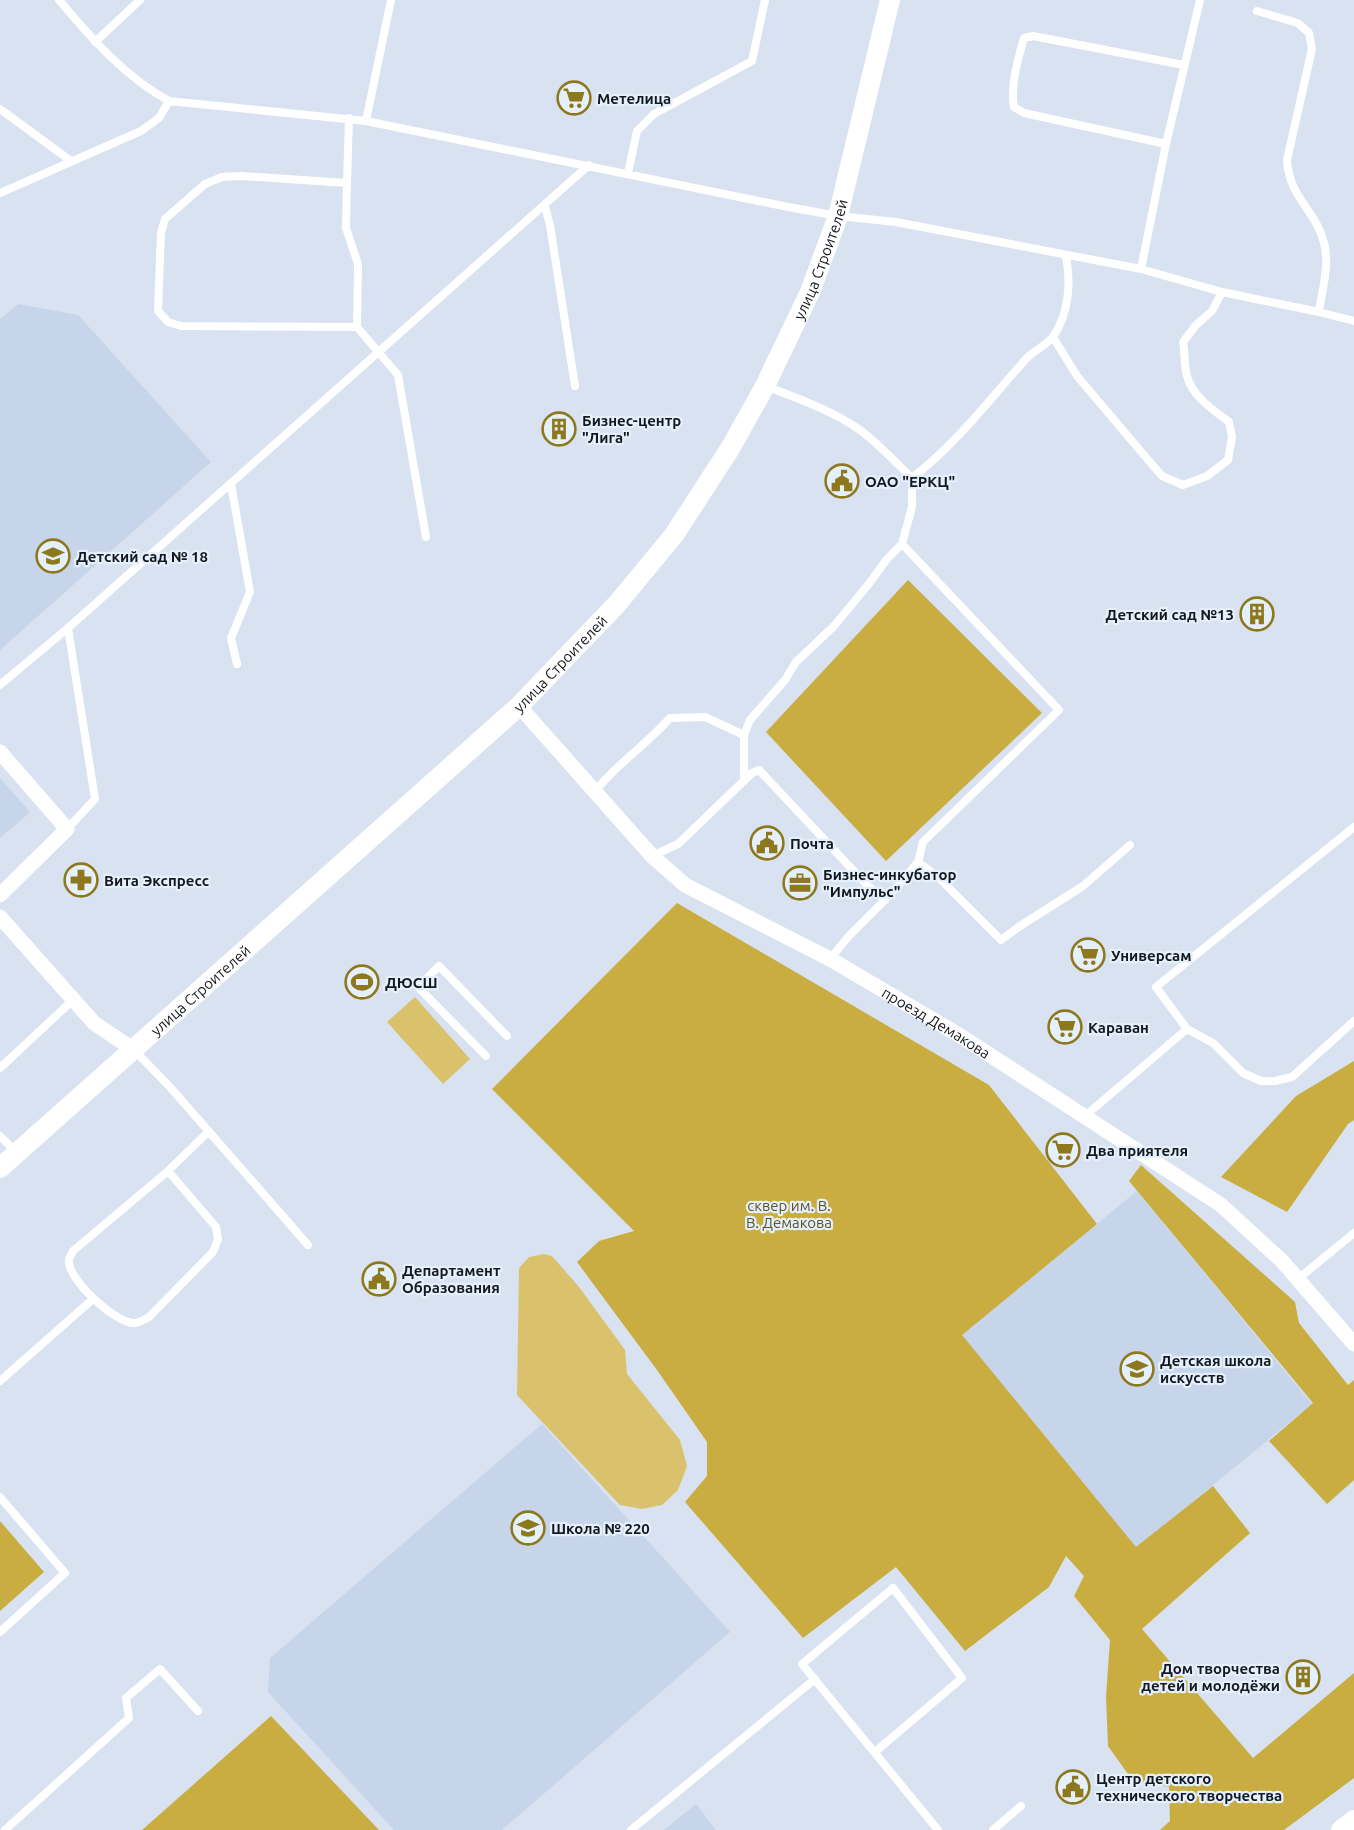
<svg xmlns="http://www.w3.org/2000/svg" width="1354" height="1830" font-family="Ubuntu,sans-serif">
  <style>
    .built { fill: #c6d5e9 }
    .green { fill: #dac26c }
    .forest { fill: #c9ad41 }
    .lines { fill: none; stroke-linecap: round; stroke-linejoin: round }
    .service { stroke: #fff; stroke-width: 8 }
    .minor { stroke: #fff; stroke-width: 15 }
    .tertiary { stroke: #fff; stroke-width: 20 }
    .labels { text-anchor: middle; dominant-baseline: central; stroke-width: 4.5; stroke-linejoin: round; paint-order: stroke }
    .poi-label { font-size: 15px; font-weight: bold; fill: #15191e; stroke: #e5f0fd; text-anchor: start }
    .street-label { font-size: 15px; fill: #15191e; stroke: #e5f0fd }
    .park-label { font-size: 15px; fill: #5f5327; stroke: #e5f0fd }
  </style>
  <rect width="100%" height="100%" fill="#d8e2f0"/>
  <path class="built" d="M18,304l60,11 133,147 -211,188v-331z
    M0,778l30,34 -30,26z
    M1137,1191l175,213 -176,144 -175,-213z
    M542,1424l188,208 -228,198h-108l-126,-138 2,-34z
    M696,1804l20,26h-52z"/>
  <path class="green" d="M415,997l55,62 -27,25 -56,-62z
    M544,1254l8,2 27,31 46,63 2,24 53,66 7,26 -9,24 -16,15 -20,4 -22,-4 -103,-110 2,-127 10,-11z"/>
  <path class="forest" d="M908,580l134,133 -156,148 -120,-129z
    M677,903l312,182 108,139 -135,111 174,212 77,-61 37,47 -108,96 111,129 101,-85v105l-70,52h-124l10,-9 -1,-34 -36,-6 -25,-35 -2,-49 4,-57 -36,-44 10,-20 -18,-20 -17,31 -84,64 -69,-84 -93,71 -118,-136 22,-26v-34l-50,-72 -80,-108 22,-21 35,-10 -142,-142z
    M1354,1061v59l-6,4 -61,88 -66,-35 75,-81z
    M1141,1165l154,137 4,21 49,62 6,-5v100l-27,24 -58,-63 44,-38 -184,-222z
    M0,1521l44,51 -44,39z
    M271,1716l108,114h-237z"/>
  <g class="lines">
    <path class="service" d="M59,0c32,38 66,77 110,101l197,20 422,86 50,9 58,6 245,47 81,23 97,20 35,9
      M1257,11l41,12 11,10 3,16 -25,111c2,38 29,50 37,83 6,22 -2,47 -5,69
      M95,42l45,-42
      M0,109l71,52
      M366,121l25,-121
      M1166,144l-142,-31 -10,-6c-4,-21 4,-48 10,-69l9,-2 151,29
      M628,173l9,-42 17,-17 98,-53 13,-61
      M347,183l2,-65
      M0,193l141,-62 18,-13 10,-17
      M545,207l5,18 25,161
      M1141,269l25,-125 34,-144
      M357,327l1,-63 -12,-36 1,-45 -106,-7 -19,1 -17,7 -40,35 -4,14 -3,78 10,11 13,4 176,1 41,48 28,162
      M1053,337l24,39 66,78 19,22 21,9 24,-9 21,-16 4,-23 -3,-15c-16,-12 -37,-26 -42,-46 -3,-11 -2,-23 -4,-34l13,-17 16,-14 10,-19
      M766,386c32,13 66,24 94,44 19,14 35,32 52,48v29l-10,37
      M912,478c44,-34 77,-78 114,-119 8,-9 22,-14 28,-24 15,-22 17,-53 12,-79
      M231,484l19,108 -19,46 6,26
      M0,685l68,-57 521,-463
      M744,781v-46l6,-15 35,-40 11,-18 38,-36 34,-41 19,-26 15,-15 157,166 -136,132 -5,20 -33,38
      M596,790c22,-27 51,-46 74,-72l35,-1 39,18
      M67,829l28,-30 -27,-171
      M652,856l26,-12 74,-71 7,-3 108,115 18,15 -37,37 -18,22
      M918,862l21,16 62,62 19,-14 63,-40 47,-41
      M1187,1029l-31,-42 198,-160
      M134,1050l36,37 138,158
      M486,1056l-68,-69 21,-21 68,70
      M0,1068l73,-68
      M1085,1116l102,-87 26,14 30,30 18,8h14l17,-4 62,-56
      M0,1136l16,16
      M168,1171l-95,80c-1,3 -4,5 -4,9 -3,18 48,65 66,63 4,0 10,-4 14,-6l64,-65 5,-13 -2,-12 -48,-56 41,-40
      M1299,1278l55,-45
      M0,1381l93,-82
      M0,1497l65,76 -65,59
      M875,1752l87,-74 -69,-90 -91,76 136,166
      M5,1830l124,-112 -3,-20 34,-29 38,42
      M631,1830l184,-151
      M993,1830l28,-24"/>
    <g class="minor">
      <path id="s1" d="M519,706l133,150 33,29 145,74 129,76 262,170 61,56 72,83"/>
      <path d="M0,752l67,77 -67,66"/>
      <path d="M0,917l94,106 40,27"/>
    </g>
    <g class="tertiary">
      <path id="s2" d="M0,1168l519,-462 98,-102 57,-69 57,-88 34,-61 45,-94 28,-76 52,-216"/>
      <path d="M1341,1830l13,-10"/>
    </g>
  </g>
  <defs>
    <symbol id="supermarket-ring" viewBox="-11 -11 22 22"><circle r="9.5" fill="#e5f0fd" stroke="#8e781d" stroke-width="1.5"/><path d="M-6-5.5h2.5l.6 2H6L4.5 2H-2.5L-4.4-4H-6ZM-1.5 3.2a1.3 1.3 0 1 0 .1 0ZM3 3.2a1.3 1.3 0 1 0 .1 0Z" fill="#8e781d"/></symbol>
    <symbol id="building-ring" viewBox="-11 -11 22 22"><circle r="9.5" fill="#e5f0fd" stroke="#8e781d" stroke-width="1.5"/><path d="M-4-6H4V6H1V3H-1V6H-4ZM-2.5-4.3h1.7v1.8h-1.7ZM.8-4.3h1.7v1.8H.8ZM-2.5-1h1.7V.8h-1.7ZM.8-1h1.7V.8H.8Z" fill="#8e781d"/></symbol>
    <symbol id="civic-ring" viewBox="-11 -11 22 22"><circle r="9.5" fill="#e5f0fd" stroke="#8e781d" stroke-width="1.5"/><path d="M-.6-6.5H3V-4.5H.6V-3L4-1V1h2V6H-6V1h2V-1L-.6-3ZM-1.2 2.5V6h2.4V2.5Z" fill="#8e781d"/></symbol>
    <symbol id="school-ring" viewBox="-11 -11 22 22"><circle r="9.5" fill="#e5f0fd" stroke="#8e781d" stroke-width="1.5"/><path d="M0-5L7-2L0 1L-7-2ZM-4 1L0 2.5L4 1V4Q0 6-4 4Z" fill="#8e781d"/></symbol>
    <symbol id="pharmacy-ring" viewBox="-11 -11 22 22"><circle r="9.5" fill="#e5f0fd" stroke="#8e781d" stroke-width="1.5"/><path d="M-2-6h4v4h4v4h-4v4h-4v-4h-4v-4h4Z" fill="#8e781d"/></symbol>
    <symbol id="office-ring" viewBox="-11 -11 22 22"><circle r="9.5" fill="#e5f0fd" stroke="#8e781d" stroke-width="1.5"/><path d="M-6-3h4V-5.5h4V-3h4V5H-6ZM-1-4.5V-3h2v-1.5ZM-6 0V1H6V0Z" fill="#8e781d"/></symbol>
    <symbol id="stadium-ring" viewBox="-11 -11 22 22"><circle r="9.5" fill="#e5f0fd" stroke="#8e781d" stroke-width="1.5"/><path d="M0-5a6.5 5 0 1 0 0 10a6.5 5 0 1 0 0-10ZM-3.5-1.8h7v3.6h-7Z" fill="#8e781d"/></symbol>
  </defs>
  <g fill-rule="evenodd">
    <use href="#supermarket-ring" x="555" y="79" width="38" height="38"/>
    <use href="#building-ring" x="540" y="410" width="38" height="38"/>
    <use href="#civic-ring" x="823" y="462" width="38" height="38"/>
    <use href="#school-ring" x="34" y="537" width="38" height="38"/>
    <use href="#building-ring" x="1238" y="595" width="38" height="38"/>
    <use href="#civic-ring" x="748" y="824" width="38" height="38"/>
    <use href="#pharmacy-ring" x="62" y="861" width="38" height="38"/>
    <use href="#office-ring" x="781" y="864" width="38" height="38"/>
    <use href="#supermarket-ring" x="1069" y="936" width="38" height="38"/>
    <use href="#stadium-ring" x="343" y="963" width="38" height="38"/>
    <use href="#supermarket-ring" x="1046" y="1008" width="38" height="38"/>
    <use href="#supermarket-ring" x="1044" y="1131" width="38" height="38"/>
    <use href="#civic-ring" x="360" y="1260" width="38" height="38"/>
    <use href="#school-ring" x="1118" y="1350" width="38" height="38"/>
    <use href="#school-ring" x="509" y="1509" width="38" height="38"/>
    <use href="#building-ring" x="1284" y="1658" width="38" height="38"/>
    <use href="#civic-ring" x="1054" y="1768" width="38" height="38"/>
  </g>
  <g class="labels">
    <g class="poi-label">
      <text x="597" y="98">Метелица</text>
      <text x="582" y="420">Бизнес-центр<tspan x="582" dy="17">"Лига"</tspan></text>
      <text x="865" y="481">ОАО "ЕРКЦ"</text>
      <text x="76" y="556">Детский сад № 18</text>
      <text x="1234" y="614" text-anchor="end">Детский сад №13</text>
      <text x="790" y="843">Почта</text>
      <text x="823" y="874">Бизнес-инкубатор<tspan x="823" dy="17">"Импульс"</tspan></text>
      <text x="104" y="880">Вита Экспресс</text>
      <text x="1111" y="955">Универсам</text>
      <text x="385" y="982">ДЮСШ</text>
      <text x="1088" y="1027">Караван</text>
      <text x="1086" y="1150">Два приятеля</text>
      <text x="402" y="1270">Департамент<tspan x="402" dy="17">Образования</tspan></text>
      <text x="1160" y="1360">Детская школа<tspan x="1160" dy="17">искусств</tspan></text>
      <text x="551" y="1528">Школа № 220</text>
      <text x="1280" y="1668" text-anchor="end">Дом творчества<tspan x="1280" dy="17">детей и молодёжи</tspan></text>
      <text x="1096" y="1778">Центр детского<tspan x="1096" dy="17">технического творчества</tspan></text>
    </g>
    <g class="street-label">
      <text stroke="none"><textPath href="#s2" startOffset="1239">улица Строителей</textPath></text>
      <text stroke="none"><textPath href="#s2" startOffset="754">улица Строителей</textPath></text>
      <text stroke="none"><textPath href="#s2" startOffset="268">улица Строителей</textPath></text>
      <text stroke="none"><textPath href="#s1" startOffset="531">проезд Демакова</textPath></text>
    </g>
    <g class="park-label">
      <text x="789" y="1205">сквер им. В.<tspan x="789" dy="17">В. Демакова</tspan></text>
    </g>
  </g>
</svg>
